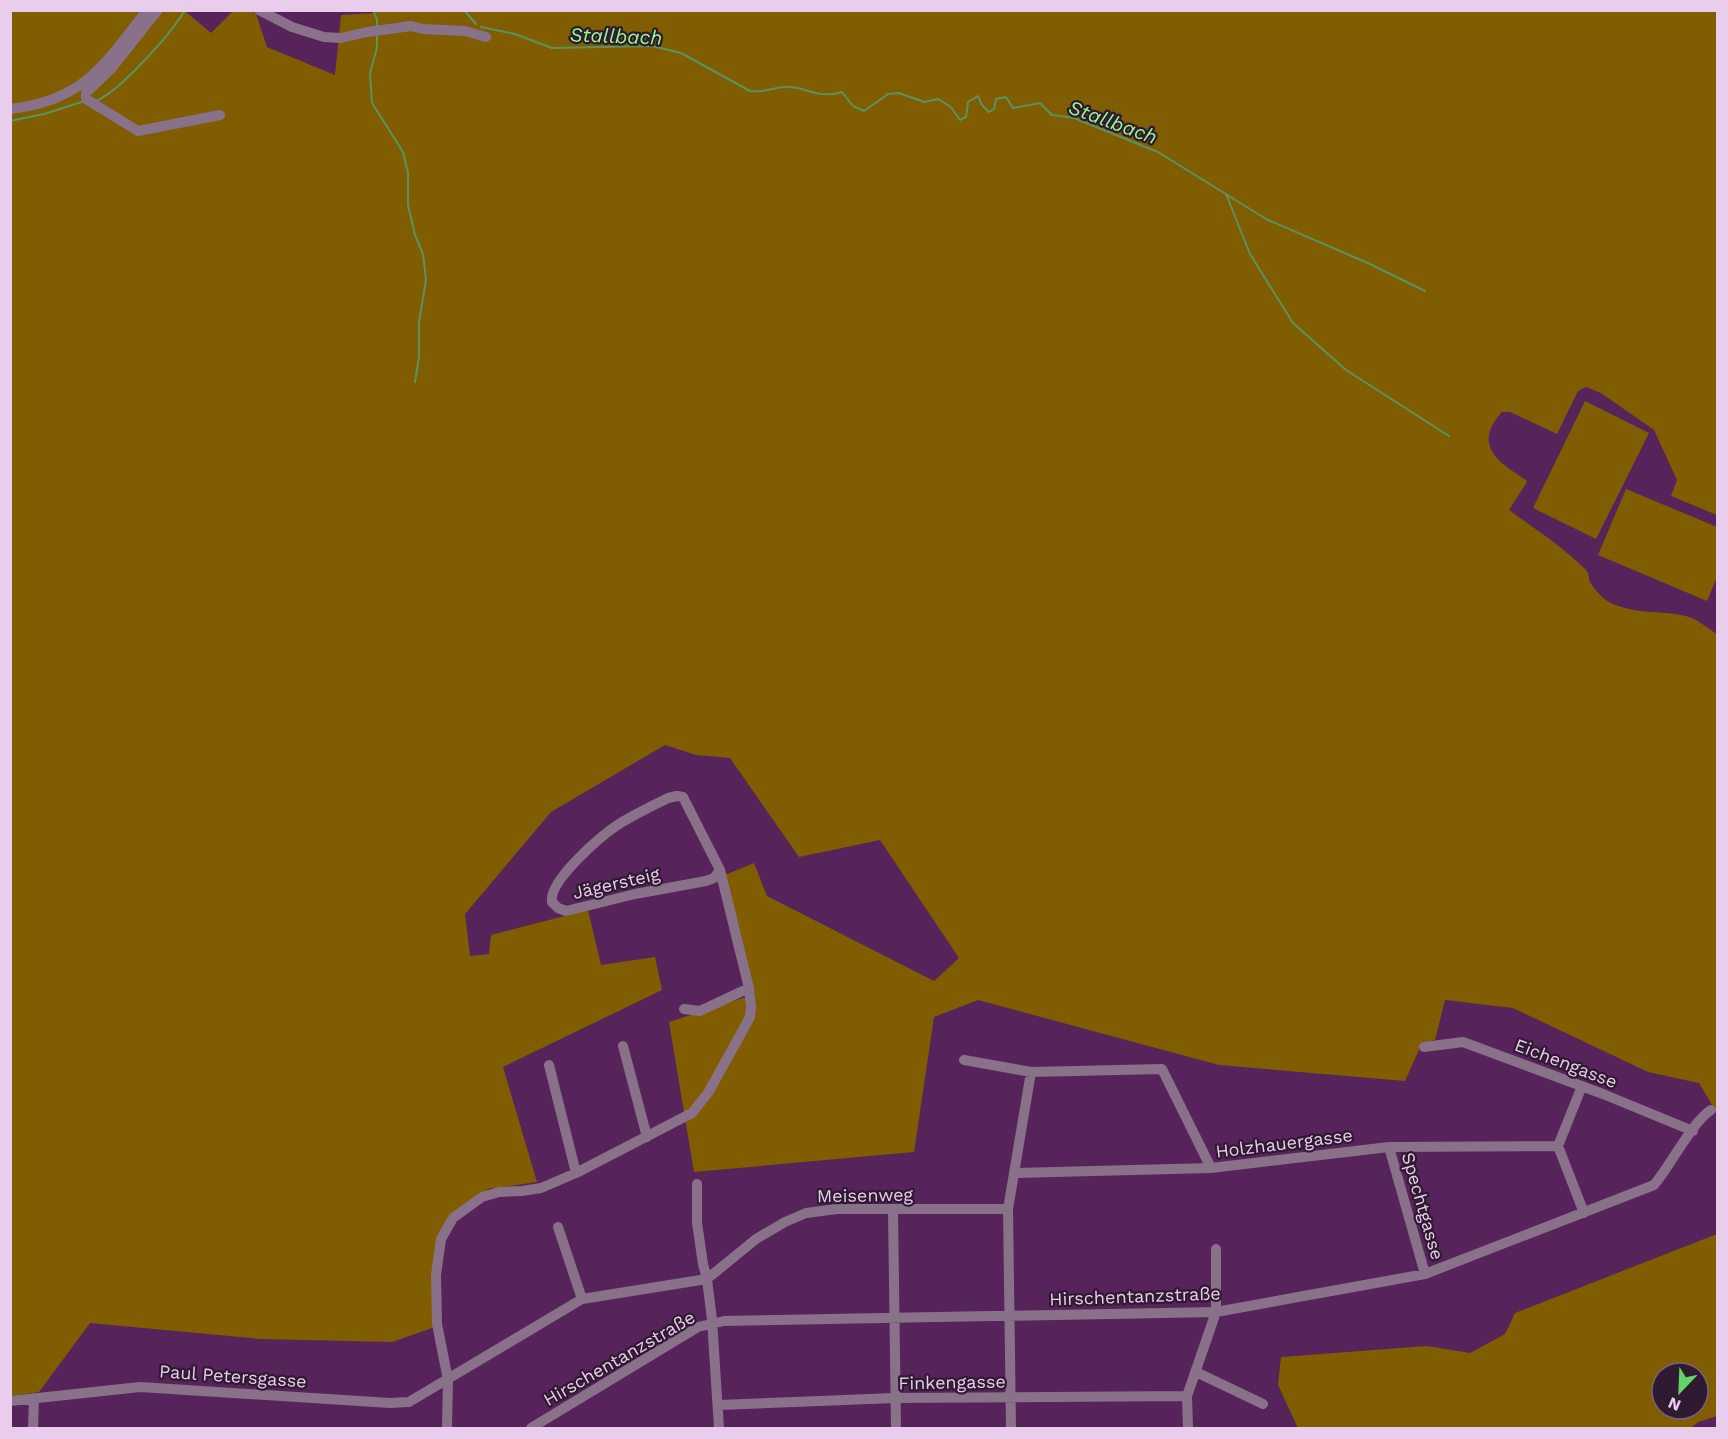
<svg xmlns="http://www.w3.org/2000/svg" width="1728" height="1439" font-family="'Work Sans',sans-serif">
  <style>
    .green { fill: #7f5d00; fill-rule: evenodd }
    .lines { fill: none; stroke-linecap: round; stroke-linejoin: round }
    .stream { stroke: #5a9360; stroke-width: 2 }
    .minor { stroke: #89718a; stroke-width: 10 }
    .labels { text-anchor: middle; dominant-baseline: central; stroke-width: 4.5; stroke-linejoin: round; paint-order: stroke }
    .street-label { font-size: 18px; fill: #eaccec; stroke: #301a32 }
    .water-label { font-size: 20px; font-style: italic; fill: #91ff91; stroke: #301a32 }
  </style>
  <rect width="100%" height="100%" fill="#56245b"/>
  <path class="green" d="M376,10l1341,1v504l-46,-19 6,-16 -23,-50 -53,-37 -15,-6 -8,4 -21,43 -47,-22h-8c-30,33 -4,50 24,68l1,2 -18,28c26,19 54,37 77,60 4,4 2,7 4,12 4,7 12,16 19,20 25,13 51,8 77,14 12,3 21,12 31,18v479l-18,-30 -51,-11 -135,-64 -68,-8 -10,40 -13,3 -17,38 -186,-16 -241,-65 -44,17 -20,135 -220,20 -25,-150 86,-28 -30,-119 29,-12 13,33 167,85 25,-23 -79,-118 -81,17 -69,-99 -34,-3 -31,-10 -114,67 -86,102 5,42 19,-2 2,-19 97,-25 13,55 54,-8 7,33 -159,77 34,115 -49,7 -36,26 -12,20 -5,92 -43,15 -132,-3 -170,-16 -51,69 -28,4 -1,-1385h175l26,22 22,-22h18l5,3 11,33 68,28 6,-60 34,-2z
    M1585,401l64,32 -53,106 -63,-31z
    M1626,489l91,38v50l-10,24 -109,-46z
    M1717,1234v182l-19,6 -7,6h-393l-20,-43 3,-28 146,-11 43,7 35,-19 10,-21zM1662,1373h36v36h-36z"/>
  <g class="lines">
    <path class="stream" d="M373,10l4,10v7
      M464,10l12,14
      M481,27l34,7 37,14 100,-2 29,7 69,38c15,2 21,-3 34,-4 20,-2 32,13 58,5l11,14 11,5 24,-17 11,-1 25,9 14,-3 13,8 9,13 6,-3 2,-15 10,-6 4,9 7,7 5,-3 2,-10 10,-2 7,11 27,-5 12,12 22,3 84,34 108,67 104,45 55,27
      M377,33v15l-7,25 2,30 31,49 5,21v32l7,30 8,19 3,26 -7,42v35l-4,25
      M96,101c25,-11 74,-66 89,-91
      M10,121l34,-7 38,-12
      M1226,194l24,60 43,69 53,47 103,66"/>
    <path class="minor" d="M158,10l-47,59 -25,24v6l52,32 82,-16
      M259,10l33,17 32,10 17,1 26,-6 44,-6 12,3 42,2 21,6
      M10,109c74,-8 95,-45 137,-99
      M684,1009l16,2 49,-23
      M623,1046l24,91
      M1424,1047l39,-5 140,52 90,37
      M964,1060l67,12 131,-3 49,99
      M549,1065l27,108
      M1582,1086l-24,60 26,67
      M1389,1147l36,127
      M1014,1173l197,-5 178,-21 169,-1
      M697,1184v39l6,41 4,15 5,41 7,108
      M893,1210l3,218
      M558,1227l24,72
      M1196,1372l67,32
      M10,1401l130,-14 250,16 19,-1 173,-103 125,-20 49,-40 29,-17 21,-9 31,-4h171
      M718,1405l177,-7 292,-2
      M33,1428l1,-30
      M447,1428l1,-48 -11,-56 -1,-49 5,-36 12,-21 29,-21 17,-5 23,-1 19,-3 35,-15 116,-60 16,-20 42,-76 1,-10 -2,-19 -29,-118 -37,-73 -6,-1 -9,2c-16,8 -33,16 -49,26 -17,11 -71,57 -67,78l6,6 8,3 69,-17 71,-13 8,-3 6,-8
      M531,1428l167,-101 26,-6 492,-9 209,-38 229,-89c17,-20 38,-63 57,-75
      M1011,1428l-3,-219 23,-137
      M1188,1428l-1,-32 29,-84v-63"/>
  </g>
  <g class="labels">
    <g class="street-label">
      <text transform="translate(616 883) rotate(-13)">Jägersteig</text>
      <text transform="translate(1566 1063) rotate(21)">Eichengasse</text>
      <text transform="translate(1284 1143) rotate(-7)">Holzhauergasse</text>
      <text transform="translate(865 1195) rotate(-1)">Meisenweg</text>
      <text transform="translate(1423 1206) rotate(74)">Spechtgasse</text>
      <text transform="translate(1135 1296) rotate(-2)">Hirschentanzstraße</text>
      <text transform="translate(619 1358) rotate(-30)">Hirschentanzstraße</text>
      <text transform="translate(233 1376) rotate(4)">Paul Petersgasse</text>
      <text transform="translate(952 1382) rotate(-1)">Finkengasse</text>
    </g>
    <g class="water-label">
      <text transform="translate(616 36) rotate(2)">Stallbach</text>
      <text transform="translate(1113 122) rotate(20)">Stallbach</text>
    </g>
  </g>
  <rect width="1728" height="1439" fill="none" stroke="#eaccec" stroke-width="24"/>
  <g transform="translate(1680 1391) rotate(203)"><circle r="28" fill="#301a32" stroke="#7a617c" stroke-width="1.5"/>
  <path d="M0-4.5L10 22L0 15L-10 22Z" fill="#65d467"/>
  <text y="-9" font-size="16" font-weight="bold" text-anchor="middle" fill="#eaccec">N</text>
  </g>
</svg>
